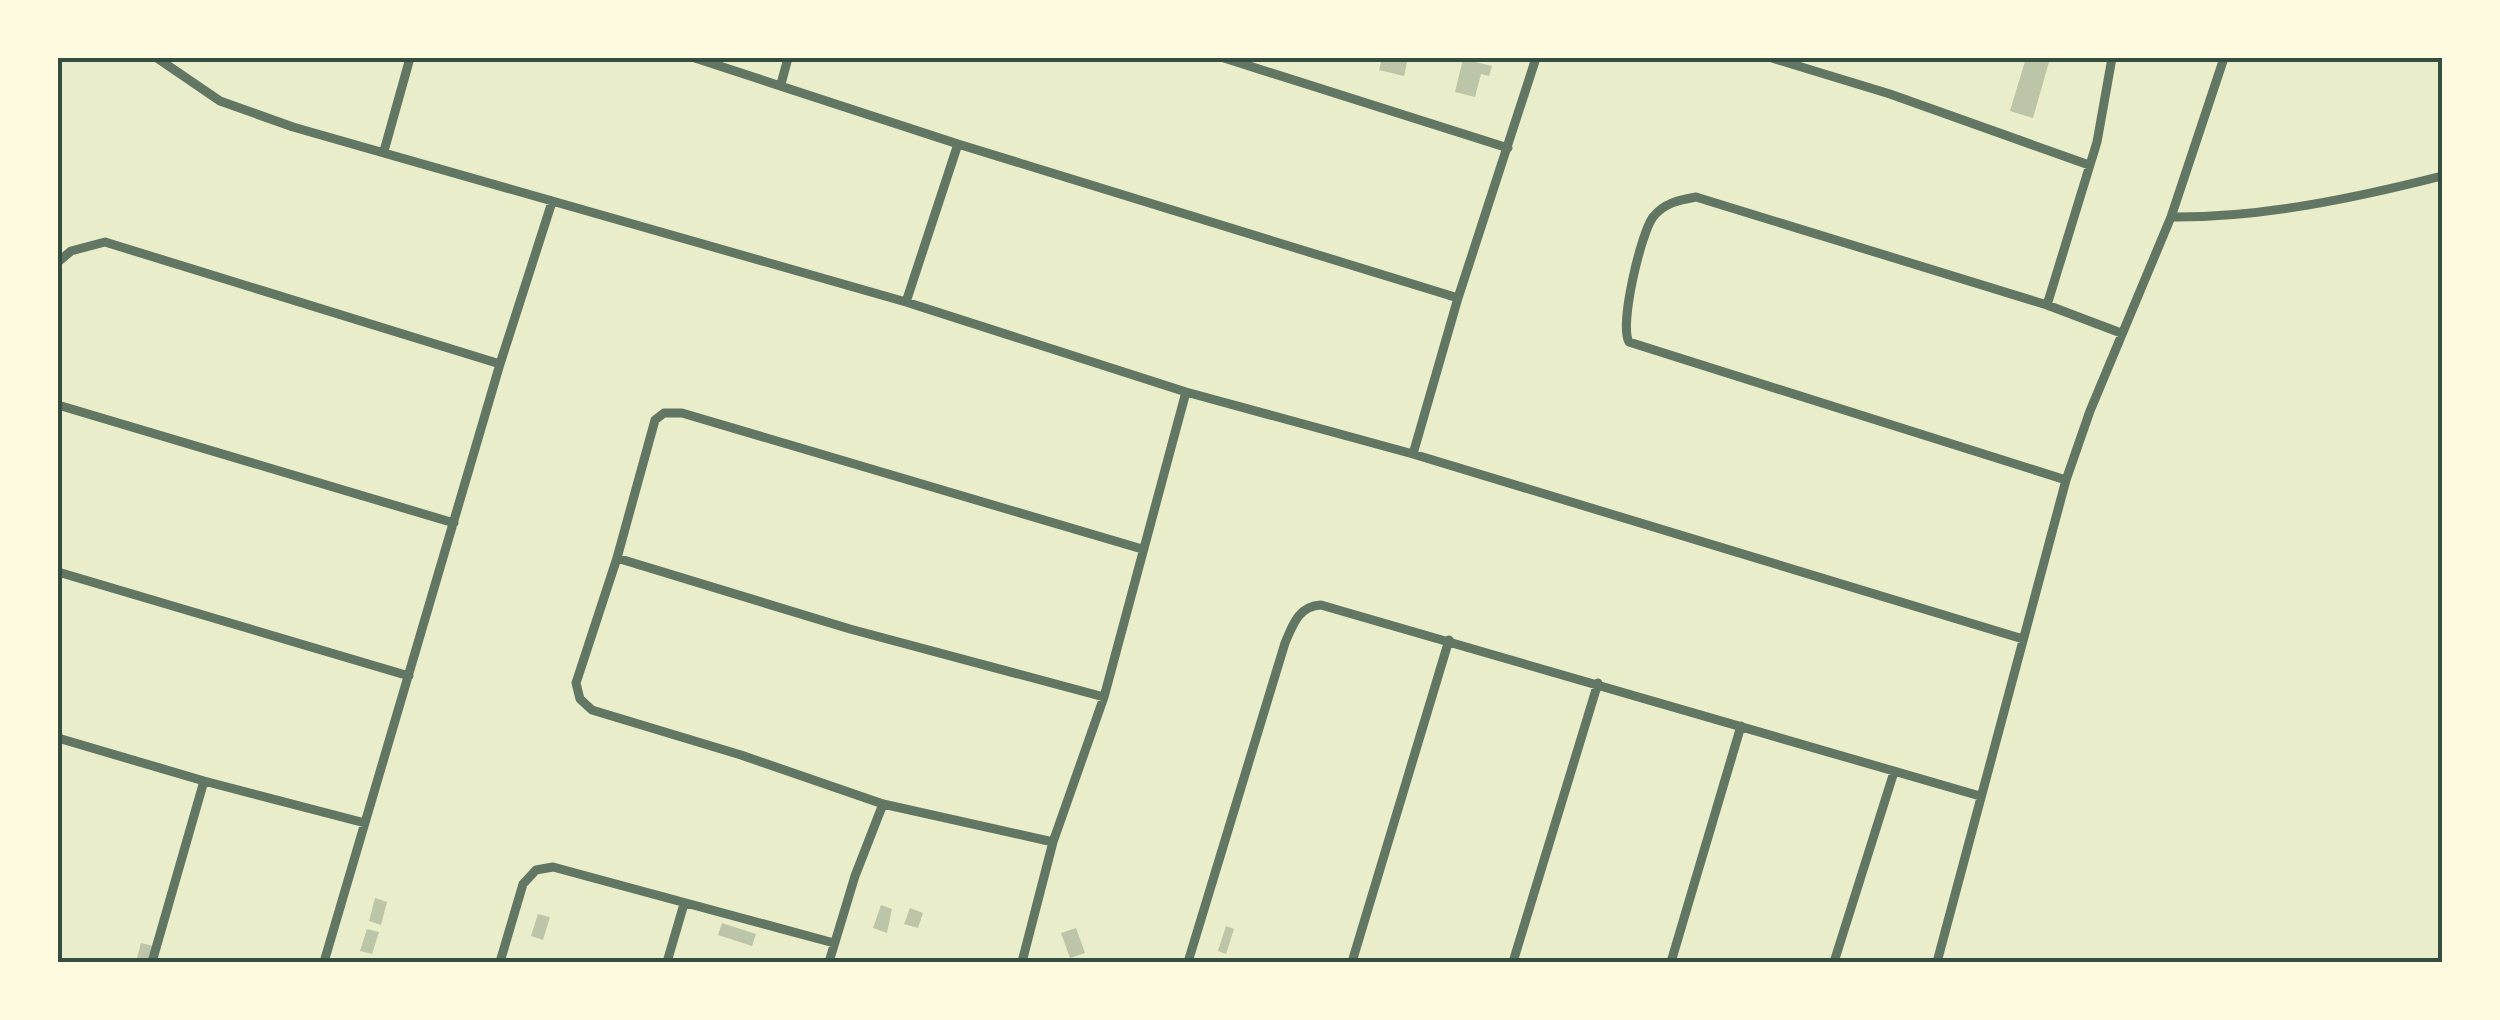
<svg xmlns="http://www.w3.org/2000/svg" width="2500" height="1020" font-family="Quicksand,sans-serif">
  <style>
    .building { fill: #bcc5a7 }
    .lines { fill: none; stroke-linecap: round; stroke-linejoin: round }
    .minor { stroke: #617663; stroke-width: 9 }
    .neatline { fill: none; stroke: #344e41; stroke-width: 4 }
  </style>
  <rect width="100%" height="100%" fill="#e9edc9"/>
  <path class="building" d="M1382,58h26l-4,18 -25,-6z
    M2026,58l23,4 -16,56 -23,-7z
    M1463,59l29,7 -3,10 -8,-2 -6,23 -20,-5z
    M375,898l12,4 -6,23 -12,-4z
    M881,905l11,4 -5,24 -14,-5z
    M910,908l13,5 -5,15 -14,-4z
    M538,914l12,3 -7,23 -12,-4z
    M722,923l34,11 -4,12 -34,-11z
    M1226,926l8,3 -8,25 -8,-3z
    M1076,928l9,25 -15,5 -9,-25z
    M367,929l12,3 -7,22 -12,-3z
    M141,943l12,3 -5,16h-12z"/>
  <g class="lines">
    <path class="minor" d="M157,58l63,43 73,26 613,175 280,90 227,62 610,185
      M695,58l263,86 500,154
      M1224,58l284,90
      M1772,58l118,36 199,71
      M781,84l7,-26
      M384,151l26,-93
      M2171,217c90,1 184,-19 271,-41
      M58,262l13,-11 34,-9 395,122
      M906,302l52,-158
      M2047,305l50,-163 15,-84
      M58,405l396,118
      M1413,454l45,-156 78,-240
      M2066,480l-437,-138c-10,-17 12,-109 24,-125 11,-14 26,-17 43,-20l351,108 74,28
      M617,558l233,71 254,68
      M58,572l351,104
      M58,738l146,43 161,42
      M1053,842l-170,-38 -142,-49 -149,-45 -12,-11 -4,-16 41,-125 38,-138 9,-7h18l460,136
      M152,962l52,-181
      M324,962l176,-598 52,-162
      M500,962l23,-78 13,-14 17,-3 281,76
      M667,962l17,-58
      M829,962l26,-86 28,-72
      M1022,962l31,-120 51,-145 82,-305
      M1188,962l97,-319c8,-19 14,-37 36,-38l659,191
      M1352,962l97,-322
      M1513,962l85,-279
      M1671,962l70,-236
      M1834,962l60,-190
      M1937,962l129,-482 24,-69 81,-194 53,-159"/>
  </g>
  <rect width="2500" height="1020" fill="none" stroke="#fefae0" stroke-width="120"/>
  <rect x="60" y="60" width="2380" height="900" class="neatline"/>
</svg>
